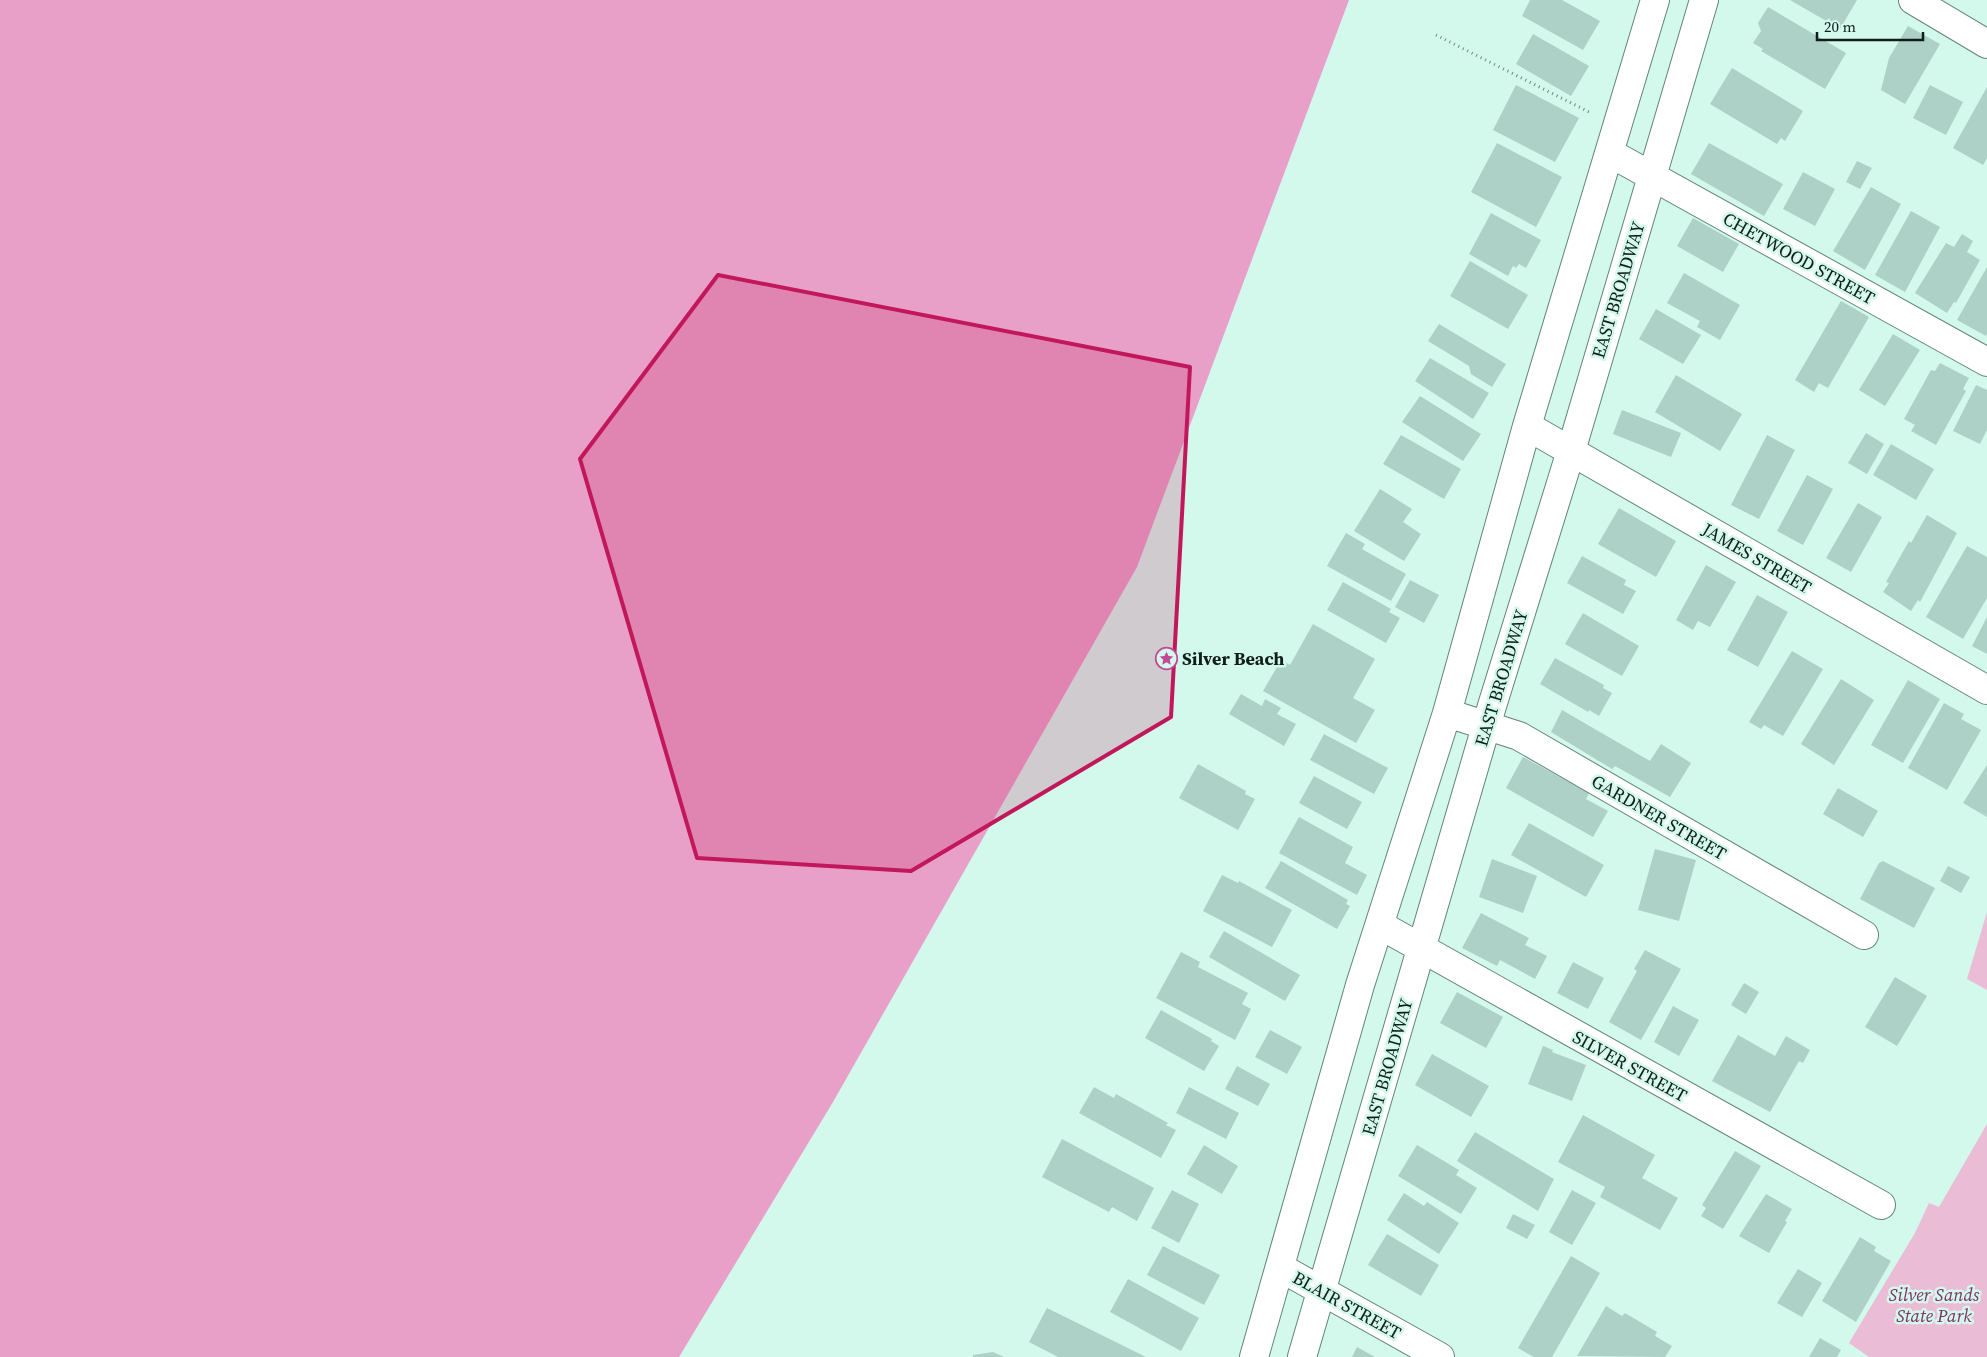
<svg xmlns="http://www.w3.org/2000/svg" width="1987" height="1357" font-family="'Source Serif 4',serif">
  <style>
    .green { fill: #eabcd6 }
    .water { fill: #e8a0c9 }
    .building { fill: #add1c6 }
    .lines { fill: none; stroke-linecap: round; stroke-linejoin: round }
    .minor-casing { stroke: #63857b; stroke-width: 30 }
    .path { stroke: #6f8881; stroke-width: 3; stroke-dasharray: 1 4; stroke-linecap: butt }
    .minor { stroke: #fff; stroke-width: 28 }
    .marked { fill: #c2185b; fill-opacity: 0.2; stroke: #c2185b; stroke-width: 4; stroke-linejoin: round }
    .labels { text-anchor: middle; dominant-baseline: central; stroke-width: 5; stroke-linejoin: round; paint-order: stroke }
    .street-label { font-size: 18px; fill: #101e1a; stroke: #d3f8ec }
    .poi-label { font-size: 18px; font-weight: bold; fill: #101e1a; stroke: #d3f8ec; text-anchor: start }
    .park-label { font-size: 18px; font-style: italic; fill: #833066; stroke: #d3f8ec }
  </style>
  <rect width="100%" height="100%" fill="#d3f8ec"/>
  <path class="green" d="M1987,912v78l-20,-11z
    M1987,1124v233h-118l-20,-14 66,-110 14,-30 10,4z"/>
  <path class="water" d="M0,0h1349l-212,567 -304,535 -154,255h-679z"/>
  <path class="building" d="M1530,0h32l38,21 -17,29 -61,-34z
    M1790,0h67l-17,29z
    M1768,7l78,46 -21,36 -64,-38 2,-2 -10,-6 8,-12 -3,-8z
    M1908,26l32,18 -35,60 -24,-14 8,-32z
    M1533,34l56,32 -18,30 -55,-32z
    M1732,68l71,43 -18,30 -4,-3 -4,6 -67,-40z
    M1516,85l63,33 -24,44 -62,-32z
    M1930,85l33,17 -17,33 -33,-17z
    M1987,87v71l-4,7 -30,-17z
    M1497,143l65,34 -26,50 -65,-35z
    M1709,143l74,41 -19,32 -73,-42z
    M1857,161l15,7 -12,21 -14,-7z
    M1803,172l32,17 -20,37 -32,-17z
    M1871,187l30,17 -36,66 -32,-19z
    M1911,211l29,16 -35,65 -30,-17z
    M1491,213l50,27 -15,28 -7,-4 -3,4 -3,-2 -5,10 -39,-22z
    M1693,218l46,26 -16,28 -46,-26z
    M1962,234l11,7 -6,11 13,8 -24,43 -2,-1 -7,11 -32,-20 31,-50 8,4z
    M1470,261l58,34 -20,34 -58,-33z
    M1987,267v67l-1,2 -29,-16z
    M1684,273l56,32 -20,35 -23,-13 3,-6 -33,-18z
    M1841,301l28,16 -41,71 -9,-5 -5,9 -19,-12z
    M1656,309l45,26 -18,29 -44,-25z
    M1439,324l67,40 -14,23 -21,-13 -2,-8 -41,-25z
    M1893,334l27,16 -35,56 -26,-16z
    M1430,358l59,35 -16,26 -58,-38z
    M1940,363l29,15 -6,11 3,2 -30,54 -25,-14 4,-6 -11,-6 27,-49 4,1z
    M1676,375l66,39 -22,37 -65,-39z
    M1976,385l11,5v40l-7,14 -27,-13z
    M1420,396l61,38 -18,27 -61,-39z
    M1622,410l59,23 -10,24 -58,-23z
    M1866,433l18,11 -17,30 -19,-11z
    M1401,435l60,34 -17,30 -61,-35z
    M1767,435l28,15 -36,69 -28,-14z
    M1891,444l43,25 -18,31 -43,-25z
    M1807,475l26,14 -30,56 -26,-14z
    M1380,489l32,20 -9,13 18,12 -17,27 -50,-30z
    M1858,503l24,14 -31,55 -25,-14z
    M1619,508l57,33 -20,36 -58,-33z
    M1927,515l30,18 -37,69 -2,-2 -7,11 -28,-19 6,-9 -3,-1 23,-41 2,2z
    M1346,533l19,11 -3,5 44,25 -15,27 -64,-35z
    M1967,546l20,11v41l-24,41 -37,-22z
    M1582,556l44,24 -2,5 12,6 -13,23 -56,-31z
    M1706,565l30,17 -26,45 -12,-6 -5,9 -17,-10z
    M1410,580l29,15 -15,28 -29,-16z
    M1343,582l48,27 -2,3 11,6 -14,25 -59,-33z
    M1757,595l31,17 -30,55 -31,-17z
    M1583,613l56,33 -17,30 -57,-32z
    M1987,617v37l-15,-8z
    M1313,624l62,35 -22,39 22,12 -19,33 -93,-52 18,-31 9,5z
    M1792,651l31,18 -40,67 -19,-11 -3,4 -12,-7z
    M1555,658l49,27 -1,3 9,5 -13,23 -10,-6 -1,2 -48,-28z
    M1841,679l33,21 -40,65 -33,-21z
    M1908,680l32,19 -37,64 -32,-18z
    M1241,694l21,12 3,-7 16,9 -4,6 19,10 -12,22 -55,-32z
    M1944,703l20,11 -3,5 20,11 -34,60 -39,-22z
    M1562,710l88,51 11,-17 30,19 -21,34 -55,-31 -3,3 -61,-37z
    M1324,734l64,34 -14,26 -64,-34z
    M1523,757l66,36 -3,6 22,12 -15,26 -87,-49z
    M1198,764l48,27 -1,3 10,5 -17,31 -59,-32z
    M1987,765v52l-24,-14z
    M1314,776l48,26 -15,27 -48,-26z
    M1838,788l40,23 -15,26 -40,-23z
    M1299,817l54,30 -8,16 22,12 -10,20 -78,-42z
    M1529,823l75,42 -18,32 -75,-42z
    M1655,849l41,11 -17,61 -41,-11z
    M1492,859l45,17 -14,37 -44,-16z
    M1281,861l67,39 -2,4 4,2 -13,23 -72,-41z
    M1883,861l52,27 -21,40 -54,-29 19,-36z
    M1948,866l22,11 -9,16 -21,-12z
    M1222,875l16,8 1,-2 53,29 -20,37 -69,-36z
    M1481,913l48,25 -4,7 22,11 -12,23 -35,-19 -3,6 -35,-18z
    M1224,931l76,44 -15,26 -76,-44z
    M1645,950l36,19 -40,71 -32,-18 28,-51 -3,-2z
    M1181,952l19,10 -2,5 50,26 -6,11 9,5 -16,31 -79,-42z
    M1573,962l31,16 -16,31 -31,-16z
    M1895,977l32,19 -30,50 -32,-19z
    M1744,983l15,9 -13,22 -15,-9z
    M1457,992l46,25 -17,31 -46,-25z
    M1673,1006l26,14 -20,36 -25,-14z
    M1161,1010l51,29 -1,2 8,5 -15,25 -59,-33z
    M1270,1030l32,17 -15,27 -32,-17z
    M1738,1035l37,21 11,-20 24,14 -7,13 -4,-2 -29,51 -58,-31z
    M1543,1046l10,4 -1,2 34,13 -14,36 -44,-17z
    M1432,1054l57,32 -18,31 -56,-32z
    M1237,1066l33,18 -12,22 -33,-17z
    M1094,1087l20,11 2,-4 52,29 -2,2 10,5 -15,28 -82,-45z
    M1189,1087l50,26 -13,26 -50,-26z
    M1583,1115l72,40 -13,23 36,20 -18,32 -60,-33 5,-10 -47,-25z
    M1475,1132l79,47 -16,32 -81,-50z
    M1062,1139l92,49 -17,33 -25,-14 -3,5 -67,-35z
    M1204,1145l34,21 -16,28 -35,-20z
    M1417,1145l42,25 -3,5 21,13 -16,26 -63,-38z
    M1735,1151l26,15 -38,63 -22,-13 5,-8 -4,-3z
    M1172,1190l27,14 -20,39 -28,-15z
    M1572,1190l24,13 -24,42 -23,-13z
    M1404,1193l20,13 3,-4 32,21 -20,31 -52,-34z
    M1766,1194l26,15 -7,12 2,1 -18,31 -30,-17z
    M1513,1214l22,11 -8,14 -21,-11z
    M1387,1234l52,31 -18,31 -53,-31z
    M1860,1237l16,10 -2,4 17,10 -35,61 -34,-21z
    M1163,1246l57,29 -16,30 -57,-30z
    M1571,1256l29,17 -48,84h-18l-16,-9z
    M1798,1269l24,14 -20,34 -25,-14z
    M1128,1279l71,39 -18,33 -71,-39z
    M1606,1306l16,10 3,-3 32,19 -2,4 17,10 -7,11 -88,-1z
    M1047,1308l99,49h-88l-29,-15z
    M1820,1338l21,12 -4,7h-28z
    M1357,1347l18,10h-23z
    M993,1352l11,5h-31v-2z"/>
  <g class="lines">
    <defs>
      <path id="minor" d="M1913,0l74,44
        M1610,153l377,209
        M1527,426l460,264
        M1447,713l72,23 345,199
        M1380,925l501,280
        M1281,1268l159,89
        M1254,1357l106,-372 87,-272 80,-287 128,-426
        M1302,1357l190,-651 79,-255 133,-451"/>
    </defs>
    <use href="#minor" class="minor-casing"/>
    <path class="path" d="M1436,35l153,77"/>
    <use href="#minor" class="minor"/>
  </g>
  <path class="marked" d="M718,275l472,92 -19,350 -260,154 -214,-13 -117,-399z"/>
  <defs>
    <symbol id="sight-ring" viewBox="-11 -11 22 22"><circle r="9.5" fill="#d3f8ec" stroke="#c44898" stroke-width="1.5"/><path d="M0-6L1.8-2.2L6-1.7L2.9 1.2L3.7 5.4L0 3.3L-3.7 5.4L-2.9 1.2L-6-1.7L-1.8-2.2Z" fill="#c44898"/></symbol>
  </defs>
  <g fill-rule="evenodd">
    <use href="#sight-ring" x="1154" y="646" width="25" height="25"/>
  </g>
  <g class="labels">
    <g class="street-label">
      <text transform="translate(1799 258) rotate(29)">CHETWOOD STREET</text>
      <text transform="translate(1618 290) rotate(-73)">EAST BROADWAY</text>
      <text transform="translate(1757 558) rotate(30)">JAMES STREET</text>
      <text transform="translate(1501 678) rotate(-73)">EAST BROADWAY</text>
      <text transform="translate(1659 817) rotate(30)">GARDNER STREET</text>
      <text transform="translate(1630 1066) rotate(29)">SILVER STREET</text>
      <text transform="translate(1387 1067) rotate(-74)">EAST BROADWAY</text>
      <text transform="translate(1347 1305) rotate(29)">BLAIR STREET</text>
    </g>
    <g class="poi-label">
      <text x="1182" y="658">Silver Beach</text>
    </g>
    <g class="park-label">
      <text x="1934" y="1294">Silver Sands<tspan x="1934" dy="21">State Park</tspan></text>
    </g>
  </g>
  <path d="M1817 32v8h106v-8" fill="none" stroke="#101e1a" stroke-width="2.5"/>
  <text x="1824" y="32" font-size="15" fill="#101e1a" stroke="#d3f8ec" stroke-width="4" paint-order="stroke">20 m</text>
</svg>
